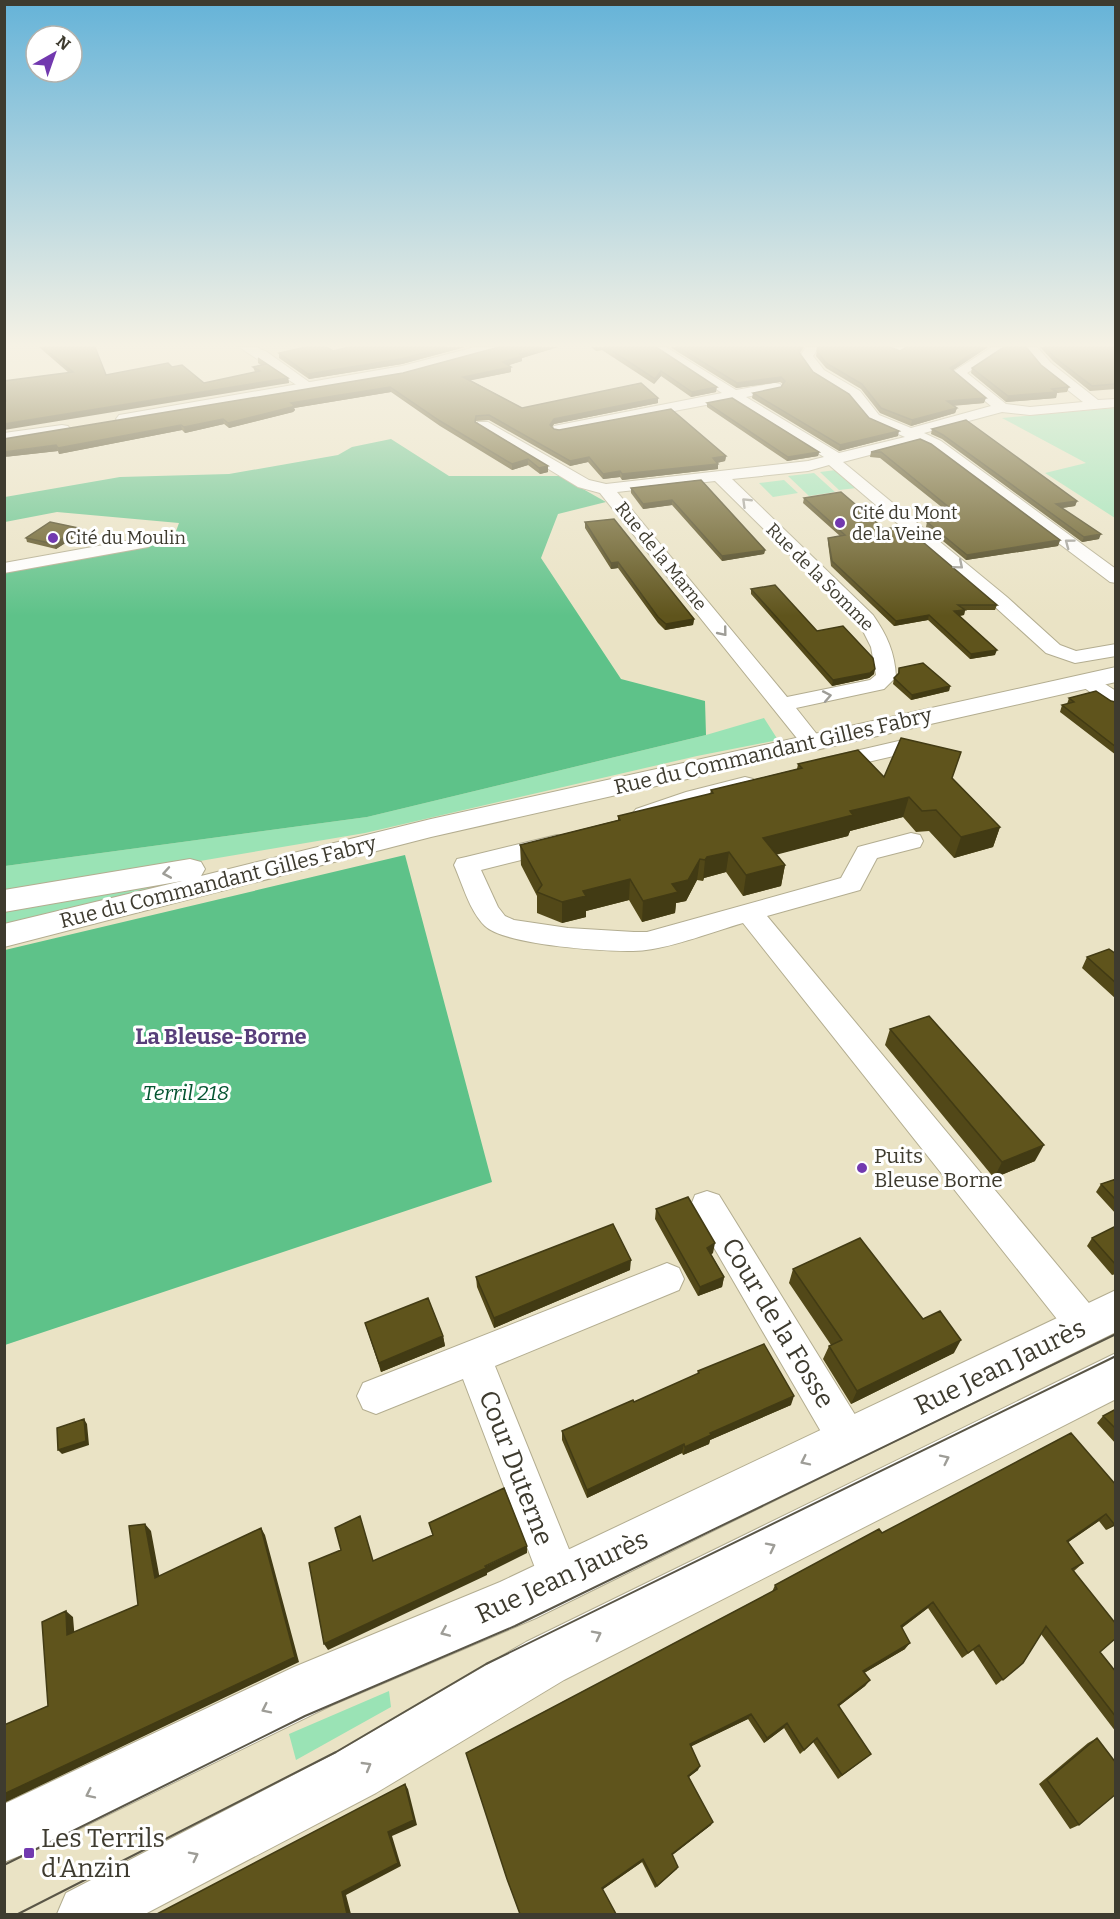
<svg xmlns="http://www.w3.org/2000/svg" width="1120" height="1919" font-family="Bitter,serif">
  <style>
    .green { fill: #9ae3b5 }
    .forest { fill: #5ec289 }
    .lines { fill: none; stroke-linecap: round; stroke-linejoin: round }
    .minor-casing { stroke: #b3ad90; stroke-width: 2 }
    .tertiary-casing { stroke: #b3ad90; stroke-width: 2 }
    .secondary-casing { stroke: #b3ad90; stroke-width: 2 }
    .minor { fill: #fff; fill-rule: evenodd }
    .tertiary { fill: #fff; fill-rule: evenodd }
    .secondary { fill: #fff; fill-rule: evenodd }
    .tram { stroke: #5a5647; stroke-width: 2 }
    .wall { fill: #524818 }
    .shaded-wall { fill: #423b14 }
    .building { fill: #5f541c; stroke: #423b14; stroke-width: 1.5 }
    .oneway { stroke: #9e9d97 }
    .poi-dot { fill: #7239af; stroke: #fff; stroke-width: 2 }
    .labels { text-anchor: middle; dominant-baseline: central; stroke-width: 6; stroke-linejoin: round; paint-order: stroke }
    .far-poi-label { font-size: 18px; fill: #3e3b2f; stroke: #fff; text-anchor: start }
    .far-street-label { font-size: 18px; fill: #3e3b2f; stroke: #fff }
    .street-label { font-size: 21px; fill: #3e3b2f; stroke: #fff }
    .park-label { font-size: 21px; font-style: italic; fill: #045531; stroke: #fff }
    .poi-label { font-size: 21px; fill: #3e3b2f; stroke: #fff; text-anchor: start }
    .neighbourhood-label { font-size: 22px; font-weight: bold; fill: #583e7a; stroke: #fff }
    .near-street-label { font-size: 26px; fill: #3e3b2f; stroke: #fff }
    .near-poi-label { font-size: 26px; fill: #3e3b2f; stroke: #fff; text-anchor: start }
  </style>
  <rect width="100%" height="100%" fill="#eae3c5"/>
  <path class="green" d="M1115,408v110l-70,-45 41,-10 -84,-45z
    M836,470l21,18 -18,2 -19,-18z
    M814,473l21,19 -26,4 -21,-20z
    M784,480l14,13 -25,4 -14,-14z
    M764,718l14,22 -81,16 -332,77 -360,61v-28l362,-49 339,-82z
    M193,877l1,8 -189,44v-21z
    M389,1691l2,16 -95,53 -7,-26z"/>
  <path class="forest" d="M391,439l58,37h111l46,26 -48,12 -17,44 80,121 84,22 1,34 -339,82 -362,49v-293l167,-31 7,-19 -122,-11 -52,10v-25l115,-20 109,-3 109,-19 14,-8z
    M405,855l87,327 -487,163v-395z"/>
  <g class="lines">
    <defs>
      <path id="minor" d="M239,347h17l11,5 49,35 -2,3h-10z
        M651,347h15l70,43 39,-7 5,1 2,3 -2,3 -34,7 93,56 66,-16 -36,-16 -19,-24 -36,-21 -14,-20 6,-9h13l-6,9 11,14 36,21 19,24 32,13 80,-22 -40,-33 41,-26h16l-41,26 39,31 24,3 53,-5 -42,-33 -17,-22h13l14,16 47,37 18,-1v8l-86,8 -28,-3 -78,21 17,8 175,128v14l-6,-1 -179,-135 -12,-5 -76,20 164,135 53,48 16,6 40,-7v12l-41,7 -29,-10 -53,-48 -164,-140 -21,6 -76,8 141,136c14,20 22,38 23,62l-12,12 -88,19 27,34 -3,5 -8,2 -8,-2 -204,-254 -22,-6 -102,-62 2,-3h10l101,58 17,4 202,-23 16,-4 -92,-57 -173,33 -5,-1 -2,-3 2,-3 5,-1 163,-32zM715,481l144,142 12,24 5,28 -6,5 -83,17 -170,-205z
        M880,347h25l1,3 -6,4z
        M142,538l6,1 3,4 -3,4 -144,26v-10z
        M1087,675l7,2 22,14v16l-7,-2 -29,-20 -3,-4 3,-4z
        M903,740l8,2 3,5 -3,5 -82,19 -8,-2 -3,-5 3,-5z
        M745,777l8,2 3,5 -3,5 -51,13 -58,19 -8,-2 -4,-5 4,-5 50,-17z
        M911,833l9,2 3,6 -3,6 -43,11 -17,32 -93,26 331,398 5,12 -5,12 -13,5 -13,-5 -329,-415c-28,8 -69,24 -97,27 -28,4 -142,-5 -161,-24 -16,-16 -22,-41 -31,-61l3,-6 9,-2 91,-22 9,2 3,6 -3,6 -85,21 17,37 7,9 9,4 54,8 66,4h13l194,-54 17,-31z
        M707,1191l12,4 143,231 5,14 -5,14 -14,5 -14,-5 -139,-239 -4,-10 4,-10z
        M667,1263l12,5 5,11 -5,11 -184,76 86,213 -6,15 -15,6 -15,-6 -82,-215 -87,35 -13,-5 -6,-13 6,-13z"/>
      <path id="tertiary" d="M475,347h27l-3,3 -96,26 -278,48 -6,-1 -3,-4 3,-4 6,-1 277,-48z
        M62,425l6,1 3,4 -3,4 -64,9v-10z
        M1116,667v15l-685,155 -427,110v-23l178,-43 -178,31v-22l186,-31 11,3 4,7 -4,7 230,-57z"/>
      <path id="secondary" d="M1116,1290v42l-580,286 -204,87 -288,141 -40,16v-58l290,-137 206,-85z
        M1116,1353v46l-552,281 -188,113 -231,121h-88l9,-21 270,-140 190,-111z"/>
    </defs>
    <use href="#minor" class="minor-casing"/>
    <use href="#tertiary" class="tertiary-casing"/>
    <use href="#secondary" class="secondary-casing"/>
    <use href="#minor" class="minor"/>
    <use href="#tertiary" class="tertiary"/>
    <use href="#secondary" class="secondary"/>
    <path class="tram" d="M4,1865l301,-149 210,-90 601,-292
      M18,1914l318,-162 150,-88 630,-308"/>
  </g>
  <path class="wall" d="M39,347h56l11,28 66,-8 32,16 51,-11 -2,-5 8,-2 -3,-2v-5l30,20 1,5 -283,18 63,-28z
    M349,347h116l-63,17 -93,15 -30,-21v-5l54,-2z
    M499,347h59l-36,11v3l-14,4 3,2v5l-41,8 52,28 136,-10v5l-104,21 -2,3 2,2 172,27 -1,5 -8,2 1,6 -96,11 -2,-3 -17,2 -15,-17 -18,4 -81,-46 -13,1v1l72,50 -8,2 -12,-9 -16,5 -72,-44 -49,-34 -97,16 1,2 -2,2 -64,16 -5,-4 -39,9 -3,-3 -123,24 -1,-3 -54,6 399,-84z
    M591,347h65l60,45 -25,5 -30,-21 -7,8 -52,-34 -6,1z
    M670,347h134l-4,6 13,19 56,46 29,18 -59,15 -87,-53 1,-5 28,-6 2,-3 -3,-2 -44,6z
    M906,347h82l-35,23 31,33 -31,3 4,2 -2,5 -44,13 -31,-13 -19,-24 -35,-21 -10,-12 1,-5h83z
    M1040,347h76v42l-26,2 -37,-30z
    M1041,365l28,22 -2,5 -10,1 -1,5 -50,4 -35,-29 1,-5z
    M707,403l112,49 -1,4 -31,5 -80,-54z
    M932,429l145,72 -2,5 -13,2 37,31 -17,3 -140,-103 -11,-5z
    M920,439l140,101 -2,6 -92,14 -40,-33 1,-5 16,-2 -5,-5 2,-5 4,-1 -64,-51 -10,-1 1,-5z
    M701,480l64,70 -1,4 -42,7 -50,-56 -29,4 -12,-16v-5z
    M804,498l80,31 113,76 -2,5h-30l-1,5 -5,1 36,39 -25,4 -42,-39 -34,6 -63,-60 -3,-23v-5l12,-2 -37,-33z
    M585,522l109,97 -1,6 -28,5 -7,-7 -40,-55 -7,1 -26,-41z
    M79,528l2,5 -25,16 -29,-7 -1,-4z
    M751,589l66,42 57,43 -5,4 -37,8 -81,-92z
    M899,668l51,18 -1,5 -38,9 -18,-16 1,-6 4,-4z
    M1069,698l47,4v53l-56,-43 2,-7 5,-1z
    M798,764l86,13 69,2 47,48 -7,20 -39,11 -25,-27 -13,1 -13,-15 -53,14 -2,5 -72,18 9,11 -4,21 -38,10 -17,-24 -22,6 -1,3 -6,-1 -11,21 -10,2 -1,10 -33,9 -13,-22 -43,11v6l-24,6 -25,-10v-17l-16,-31 -1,-20 98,-25v-4l92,-22 1,-4 86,-21z
    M1116,954v45l-34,-31 5,-11z
    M890,1029l145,132 -41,17 -109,-133z
    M1116,1179v35l-20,-22 5,-8z
    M656,1209l57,44 -2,1 13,23 -2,10 -24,9 -43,-77z
    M1116,1226v48l-4,1 -25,-29 5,-8z
    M793,1269l161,84 -103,51 -28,-45 6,-13 2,-1 -42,-62z
    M630,1270l-136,58 -17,-41 -1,-10z
    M365,1323l78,13 2,10 -64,26z
    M698,1371l93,34 -81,35 -1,4 -26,11 -1,-2 -95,45 -25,-58v-9l72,-29 63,-28z
    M1116,1409v35l-19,-21 6,-7z
    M1116,1485v40l-10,5 -7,-9 -31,21 15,21 -9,8 26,81 16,20v60l-75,-98 -18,29 -27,22 -23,-35 -11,8 -34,-50 -26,20 3,21 -41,24 6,7 -5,6 -26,20 27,52 -28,21 -25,-37 -13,12 -16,-26 -20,15 -16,-24 -57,27 7,24 -9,7 22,48 -39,30 5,14 -22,19 -13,-26 -39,27 -83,25 252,-322 3,-7 107,-52z
    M1097,1738l-18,87 -9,4 -31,-45 49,-41z"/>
  <path class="shaded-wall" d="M446,347h19l-63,17 -93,15 -1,-5z
    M542,347h16l-36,11v3l-19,6v-5l16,-8z
    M596,347h6v3l-6,1z
    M982,347h6l-39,26 1,-5z
    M511,367v5l-48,10v-5z
    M661,371v5l-7,8 1,-5z
    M781,377l-1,5 -44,6 1,-5z
    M288,378l1,5 -285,47v-6z
    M390,387l1,5 -97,16 1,2 -2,2 -64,16 -1,-5 63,-20z
    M717,387l-1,5 -25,5 1,-5z
    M1057,392l-1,6 -50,4 2,-6z
    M658,398v5l-104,21 -4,6v-5l4,-6z
    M986,398l-2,5 -39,3 2,-5z
    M957,408l-2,5 -44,13 1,-6z
    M223,419l1,5 -39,9 -1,-6z
    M181,425l1,5 -123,24 -1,-6z
    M899,431l-1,5 -59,15 1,-6z
    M56,445l2,6 -54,6v-5z
    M819,452l-1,4 -31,5 1,-4z
    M726,456l-1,5 -13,3 1,-6z
    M589,457l-1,5 -18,4v-5z
    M528,459v6l-16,5v-6z
    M718,464v5l-96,11v-6z
    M548,466v6l-8,2 -1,-6z
    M620,471v6l-17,2v-5z
    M672,500v5l-29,4v-5z
    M1077,501l-2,5 -20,3 1,-5z
    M79,528l2,5 -25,16 -2,-5z
    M1101,534l-2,5 -17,3 2,-5z
    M1060,540l-2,6 -92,14 1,-5z
    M765,550l-1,4 -42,7v-5z
    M618,562v6l-7,1v-6z
    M965,610l-1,5 -11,2 1,-6z
    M929,615l-1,5 -34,6 2,-5z
    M694,619l-1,6 -28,5 1,-6z
    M997,650l-2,5 -25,4 1,-5z
    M875,669l-1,5 -5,4 -37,8 1,-6z
    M950,686l-1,5 -38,9 1,-5z
    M909,797l-6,20 -53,14 -2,5 -88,23 3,-21 87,-27z
    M1000,827l-7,20 -39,11 7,-21z
    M729,852l-3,20 -22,6 -1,3 2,-21 2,-3z
    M700,859l-3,21 -11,21 -10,2 -1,10 -33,9 1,-21 29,-17z
    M785,865l-4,21 -38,10 3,-21z
    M630,879l-1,21 -43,11v6l-24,6v-21l21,-11z
    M1044,1145l-9,16 -41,17 8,-16z
    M715,1243l-2,10 -8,5 2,-10z
    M631,1260l-1,10 -136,58v-10z
    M724,1277l-2,10 -24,9 2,-9z
    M443,1336l2,10 -64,26 -2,-9z
    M961,1340l-7,13 -103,51 6,-13z
    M794,1396l-3,9 -81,35 -1,4 -26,11 2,-8 25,-14z
    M84,1419l3,5 2,21 -27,9 -4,-4z
    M684,1444l-2,9 -95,45v-8z
    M1106,1514l-7,7 -39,27 7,-7z
    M1116,1522v3l-10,5 8,-6z
    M145,1524l6,7 10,54 -6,-7z
    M261,1528l4,7 34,127 -295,141v-9z
    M527,1546v7l-40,20v2l-159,75 -4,-6z
    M933,1602l-5,6 -32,24 5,-6z
    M66,1611l7,6 2,24 -8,-6z
    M910,1643l-5,6 -46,27 4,-5z
    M870,1680l-5,6 -31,24 4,-5z
    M751,1714l-3,5 -60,29 2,-4z
    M787,1723l-3,5 -20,15 3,-5z
    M700,1766l-2,4 -12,9 2,-3z
    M405,1784l3,5 9,36 -25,11 9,30 -55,29 5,19h-4l-5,-22z
    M713,1822l-2,3 -41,32 2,-3z
    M643,1859l-1,3 -40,28v-2z"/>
  <path class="building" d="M43,347h52l11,28 62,-12 4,4 10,-2 22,18 56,-12 -7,-4 13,-3 -8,-6 30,20 -284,46v-23h2l-2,-7v-13l69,-9z
    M306,347h21l6,4 16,-4h97l-45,12 -93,15 -29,-21z
    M499,347h43l-23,7 3,2 -19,6 8,5 -48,10 59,31 119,-25 17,15 -104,21 -4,6 4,4 5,1 112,-21 55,47 -13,2 5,6 -96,10 -2,-3 -17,3 -14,-17 -19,4 -81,-46 -13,1 -1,6 73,44 -9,2 -11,-9 -16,5 -72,-43 -50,-34 -99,16 3,2 -2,2 -64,16 -5,-4 -39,8 -3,-2 -123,23 -2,-3 -52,7v-13l399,-66z
    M606,347h50l61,40 -25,5 -31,-21 -6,8z
    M678,347h123l-3,4 15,21 36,22 20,24 30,13 -59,14 -87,-52 28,-6 4,-6 -4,-4 -44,6z
    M818,347h72l10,4 7,-4h75l-32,21 36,30 -39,3 10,7 -45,12 -31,-12 -19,-24 -36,-21 -9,-12z
    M1004,347h22l15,18 28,22 -17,2 5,3 -49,4 -36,-28z
    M1046,347h70v37l-24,2 -38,-29z
    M732,398l87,54 -31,5 -81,-54z
    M966,420l111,81 -21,3 45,30 -17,3 -141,-102 -11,-6z
    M920,439l11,5 129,96 -93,15 -40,-33 23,-3 -10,-9 11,-1 -70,-57h-10z
    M701,480l64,70 -43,6 -50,-56 -29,4 -12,-16z
    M841,492l43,37 20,-3 93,79h-39l7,5 -11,1 43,39 -26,4 -42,-39 -33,6 -64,-60 -4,-23 17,-3 -41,-37z
    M614,519l80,100 -28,5 -8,-7 -40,-55 -7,1 -26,-41z
    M50,522l29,6 -25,16 -28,-6z
    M775,585l42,46 26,-5 30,32 2,11 -5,4 -37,7 -82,-91z
    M923,663l27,23 -38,9 -18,-17 5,-5v-5z
    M1096,691l15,10 5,1v45l-54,-42 12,-3 -5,-4z
    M901,738l60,14 -9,26 48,49 -39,10 -25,-27 -14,1 -13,-14 -59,14 3,4 -90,23 22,27 -39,10 -17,-23 -22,5 -2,3 -5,-1 -12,21 -16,4 6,8 -35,9 -13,-22 -47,12 3,5 -24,6 -25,-10 5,-7 -22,-40 100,-25 -2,-4 95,-23 -2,-3 91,-22 -4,-4 60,-14 26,27z
    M1109,949l7,5v29l-29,-26z
    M929,1016l115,129 -42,17 -112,-133z
    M1116,1179v21l-15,-16z
    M688,1197l27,46 -8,5 17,29 -24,10 -44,-78z
    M613,1224l18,36 -137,58 -18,-41z
    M1116,1226v39l-24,-27z
    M860,1238l63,81 17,-8 21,29 -104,51 -28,-45 13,-6 -49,-71z
    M428,1298l15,38 -64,27 -14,-40z
    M764,1344l30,52 -84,37 1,2 -26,12 -1,-3 -97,46 -25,-59 71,-31 1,2 65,-29 -1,-2z
    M1116,1409v20l-13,-13z
    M84,1419l2,22 -28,9 -1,-22z
    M1071,1433l45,52v37l-2,2 -8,-10 -39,27 16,22 -11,6 44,55v14l-16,14 16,20v45l-70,-91 -23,37 -20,17 -24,-35 -11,8 -35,-51 -32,24 9,17 -47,28 7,9 -32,25 33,49 -29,21 -25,-37 -13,12 -17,-27 -20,15 -16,-24 -61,30 10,22 -12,10 25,46 -41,32 6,13 -21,19 -14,-27 -41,29 14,26h-96l-13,-35 -41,-126 311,-164 -2,-4 104,-56 3,4z
    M504,1488l23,58 -42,20 1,2 -162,76 -15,-81 32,-13 -6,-22 25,-12 13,45 60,-26 -4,-12z
    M145,1524l10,54 106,-50 34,129 -291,137v-69l44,-19 -6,-84 24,-11 1,24 71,-30 -9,-79z
    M1097,1738l19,25v31l-37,31 -32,-45z
    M405,1784l9,36 -26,12 10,31 -56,29 5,22h-190z"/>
  <defs><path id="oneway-chevron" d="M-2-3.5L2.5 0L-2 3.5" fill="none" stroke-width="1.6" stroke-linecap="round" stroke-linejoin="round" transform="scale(1.5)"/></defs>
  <g class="oneway">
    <use href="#oneway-chevron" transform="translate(746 502) rotate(-136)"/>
    <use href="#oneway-chevron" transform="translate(1069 543) rotate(-143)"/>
    <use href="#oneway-chevron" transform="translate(959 565) rotate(40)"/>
    <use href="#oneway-chevron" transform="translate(723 632) rotate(51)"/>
    <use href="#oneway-chevron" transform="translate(827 696) rotate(-11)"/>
    <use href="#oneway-chevron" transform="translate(167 873) rotate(170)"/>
    <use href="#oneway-chevron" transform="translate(945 1459) rotate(-26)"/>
    <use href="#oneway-chevron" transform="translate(805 1461) rotate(154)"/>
    <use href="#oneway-chevron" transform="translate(771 1547) rotate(-27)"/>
    <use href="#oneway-chevron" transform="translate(445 1632) rotate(157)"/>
    <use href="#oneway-chevron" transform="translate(597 1635) rotate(-27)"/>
    <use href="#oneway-chevron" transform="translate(266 1709) rotate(154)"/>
    <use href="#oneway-chevron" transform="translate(367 1766) rotate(-30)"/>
    <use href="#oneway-chevron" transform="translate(90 1794) rotate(154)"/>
    <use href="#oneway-chevron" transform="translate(194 1856) rotate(-27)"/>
  </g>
  <linearGradient id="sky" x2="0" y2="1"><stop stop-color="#65b3d8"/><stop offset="0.56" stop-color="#f6f2e5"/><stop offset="1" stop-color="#f6f2e5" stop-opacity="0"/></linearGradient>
  <rect width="1120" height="616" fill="url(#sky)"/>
  <g class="poi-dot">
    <circle cx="840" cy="523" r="6"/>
    <circle cx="53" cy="538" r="6"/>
    <circle cx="862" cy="1168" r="6"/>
    <rect x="23" y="1847" width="12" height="12" rx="3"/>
  </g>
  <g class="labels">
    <g class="far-poi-label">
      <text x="852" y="513">Cité du Mont<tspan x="852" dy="21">de la Veine</tspan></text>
      <text x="65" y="538">Cité du Moulin</text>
    </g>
    <g class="far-street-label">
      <text transform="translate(661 556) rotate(51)">Rue de la Marne</text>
      <text transform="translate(820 577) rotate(45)">Rue de la Somme</text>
    </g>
    <g class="street-label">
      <text transform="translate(773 751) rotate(-13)">Rue du Commandant Gilles Fabry</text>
      <text transform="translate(218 882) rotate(-14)">Rue du Commandant Gilles Fabry</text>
    </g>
    <g class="park-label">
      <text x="186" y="1093">Terril 218</text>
    </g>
    <g class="poi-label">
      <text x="874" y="1156">Puits<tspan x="874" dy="24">Bleuse Borne</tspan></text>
    </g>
    <g class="neighbourhood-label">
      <text x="221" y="1036">La Bleuse-Borne</text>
    </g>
    <g class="near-street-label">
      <text transform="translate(778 1323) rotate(59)">Cour de la Fosse</text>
      <text transform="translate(1000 1367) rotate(-26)">Rue Jean Jaurès</text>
      <text transform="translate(516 1468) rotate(69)">Cour Duterne</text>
      <text transform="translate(562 1577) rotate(-25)">Rue Jean Jaurès</text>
    </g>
    <g class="near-poi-label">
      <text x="41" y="1838">Les Terrils<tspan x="41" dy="30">d'Anzin</tspan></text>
    </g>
  </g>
  <rect width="1120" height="1919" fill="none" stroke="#3e3b2f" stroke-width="12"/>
  <g transform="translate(54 54) rotate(40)"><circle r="28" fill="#ffffff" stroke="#b2b1ac" stroke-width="1.5"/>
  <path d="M0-4.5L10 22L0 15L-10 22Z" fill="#7239af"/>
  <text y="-9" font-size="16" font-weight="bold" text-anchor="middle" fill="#3e3b2f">N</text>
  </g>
</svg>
